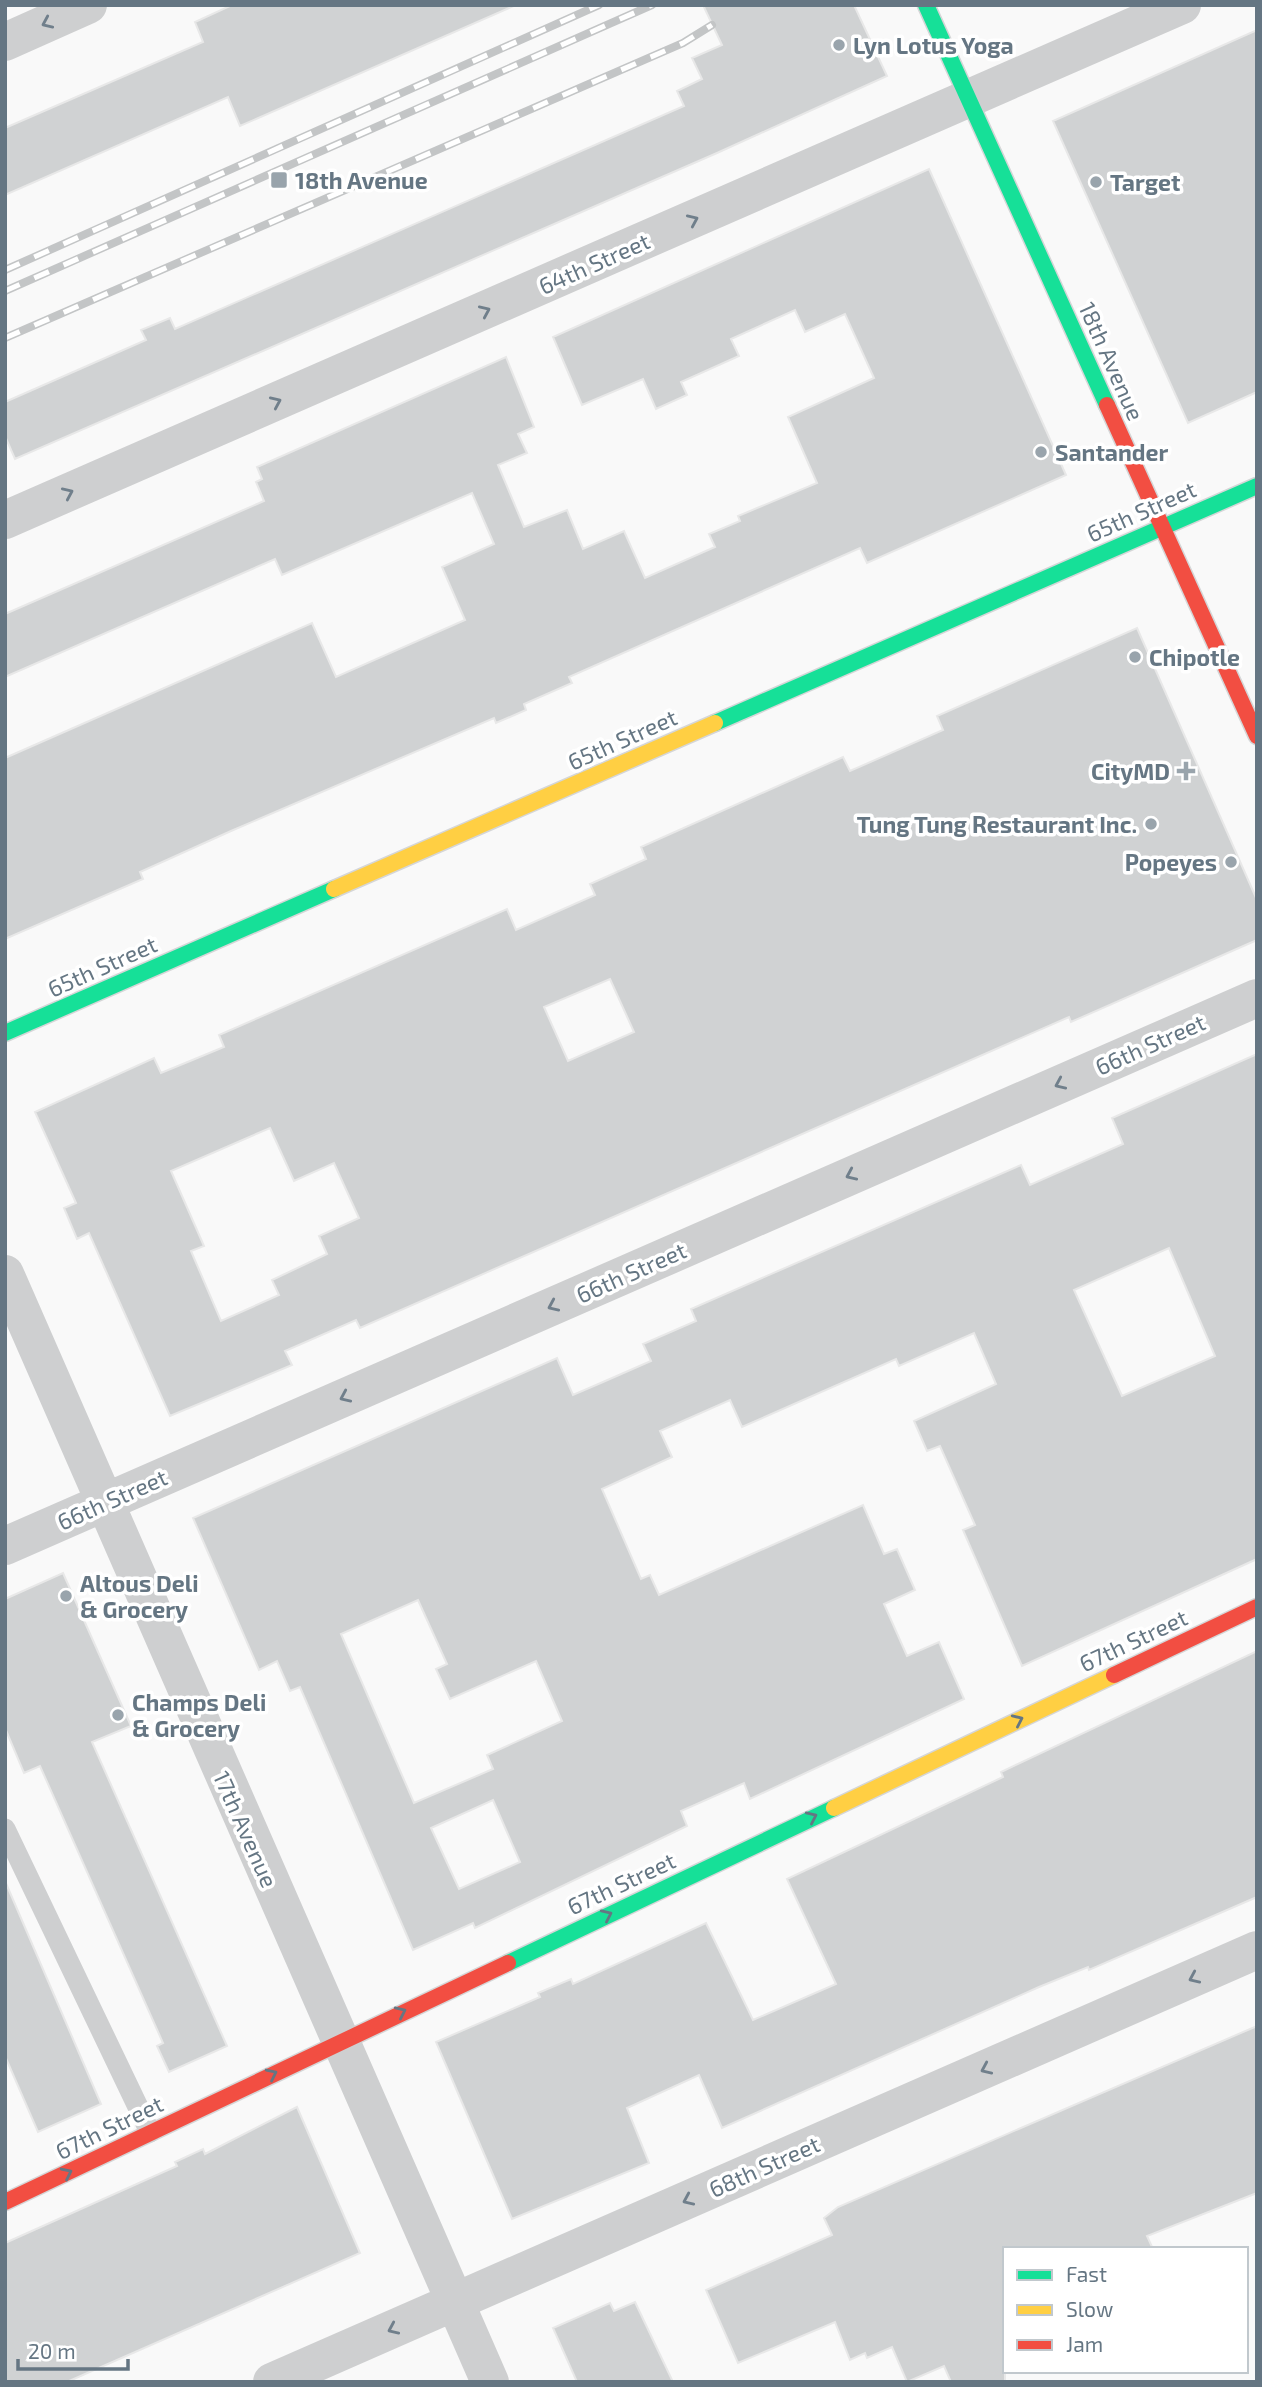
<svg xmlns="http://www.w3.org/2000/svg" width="1262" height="2387" font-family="'Exo 2',sans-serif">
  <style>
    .building { fill: #d0d2d3; stroke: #e8e8e8; stroke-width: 2; fill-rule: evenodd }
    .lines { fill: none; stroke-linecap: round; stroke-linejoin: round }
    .fast-casing { stroke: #d5d6d7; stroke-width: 19 }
    .slow-casing { stroke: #d5d6d7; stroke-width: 19 }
    .jam-casing { stroke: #d5d6d7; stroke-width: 19 }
    .lane { stroke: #cecfd0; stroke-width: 21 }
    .street { stroke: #cecfd0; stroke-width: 38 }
    .fast { stroke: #16e098; stroke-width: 16 }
    .slow { stroke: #ffcf43; stroke-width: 16 }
    .jam { stroke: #f24e42; stroke-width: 16 }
    .rail-casing { stroke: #c3c5c6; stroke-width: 8 }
    .rail { stroke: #fff; stroke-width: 5; stroke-dasharray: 16; stroke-linecap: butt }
    .oneway { stroke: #707f8b }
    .oneway2 { stroke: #657683 }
    .poi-dot { fill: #99a4ac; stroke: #fff; stroke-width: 2.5 }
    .labels { text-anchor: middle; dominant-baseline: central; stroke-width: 7; stroke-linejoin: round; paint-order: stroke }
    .poi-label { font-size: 23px; font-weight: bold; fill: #657683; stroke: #fff; text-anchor: start }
    .street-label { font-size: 23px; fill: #657683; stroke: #fff }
  </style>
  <rect width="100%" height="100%" fill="#f9f9f9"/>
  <path class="building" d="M232,5h284l-276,121 -12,-29 -223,98v-67l198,-86 -8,-20z
    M703,5h151l33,71 -170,77 -702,306 -10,-23v-34l141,-62 -5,-10 29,-12 5,11 509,-223 -7,-15 25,-12 -10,-21 30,-13z
    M1257,30v362l-69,31 -135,-302z
    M929,169l137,306 -199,88 -7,-15 -291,129 3,6 -48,21 2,6 -30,13 -2,-5 -263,113 -91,41 3,7 -138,60v-181l307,-135 24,54 129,-57 -23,-53 52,-23 -22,-51 -190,82 -7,-16 -270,118v-63l259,-113 -8,-19 6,-3 -5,-12 249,-110 28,70 -16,7 9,19 -29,12 26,62 43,-17 16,39 41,-18 21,47 70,-31 -6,-13 31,-13 -2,-5 79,-33 -29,-66 86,-39 -29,-64 -40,18 -10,-22 -64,29 8,17 -58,26 6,13 -31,14 -13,-30 -61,26 -29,-68z
    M1137,628l120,272v40l-186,82 -2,-5 -709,311 -4,-8 -71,31 7,14 -122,51 -81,-183 -12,6 -13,-31 12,-5 -41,-91 119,-54 7,15 29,-12 34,-14 -5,-12 288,-126 9,21 79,-35 -5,-11 56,-25 -5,-12 202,-90 7,14 93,-41 -6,-14zM610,979l24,53 -66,29 -24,-54zM270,1128l24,53 40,-18 25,55 -40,18 8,18 -55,26 7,15 -58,26 -30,-70 13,-5 -33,-75z
    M1257,1054v505l-235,107 -59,-136 12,-5 -35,-79 -13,5 -13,-30 82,-37 -22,-51 -75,33 -3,-7 -154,68 -12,-27 -70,31 12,26 -70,32 39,90 9,-4 9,20 204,-90 21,49 13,-5 18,41 -31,14 23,52 32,-14 25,57 -214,100 -6,-16 -63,28 6,15 -212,102 -2,-5 -60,27 -113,-263 -10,4 -13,-30 -18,9 -66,-152 364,-160 16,37 30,-13 48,-21 -8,-17 53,-23 -5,-12 330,-144 9,20 93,-41 -11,-26zM1169,1248l46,108 -93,40 -48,-106zM418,1600l29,64 -11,5 14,30 86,-38 26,60 -75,34 6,14 -79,34 -73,-169zM493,1800l27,62 -61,27 -28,-61z
    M63,1573l68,153 -39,16 135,304 -58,26 -12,-26 6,-3 -123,-277 -16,7 -19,-45v-129z
    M1257,1651v246l-168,73 -1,-3 -49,20 -317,141 -23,-53 -72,33 22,55 -137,56 -76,-177 104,-45 -2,-4 33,-14 2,5 133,-61 47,97 83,-36 -49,-105 216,-102 -2,-5z
    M5,1881l96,223 -63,28 -33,-76z
    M1257,2026v167l-110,43 6,13h-148v133h-54l-7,-16 -37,16 -15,-35 -25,11 -2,-5 -15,7 -15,-38 -97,41 -32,-73 126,-55 -8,-17 14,-11z
    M297,2107l63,146 -293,129h-62v-139l172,-77 -2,-4 28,-13 2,5z
    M635,2302l38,80h-96l-24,-54 57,-25 4,8z"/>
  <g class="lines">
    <defs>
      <path id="fast" d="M926,5l181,400
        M715,723l542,-237
        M5,1033l329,-144
        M508,1963l326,-155"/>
      <path id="slow" d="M334,889l381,-166
        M834,1808l280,-133"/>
      <path id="jam" d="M1107,405l150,331
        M1114,1675l143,-68
        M5,2202l503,-239"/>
    </defs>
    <use href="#fast" class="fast-casing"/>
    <use href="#slow" class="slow-casing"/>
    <use href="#jam" class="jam-casing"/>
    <path class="lane" d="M5,1829l145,303"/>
    <path class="street" d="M5,42l83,-37
      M5,520l1177,-515
      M5,1274l485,1108
      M5,1546l1252,-548
      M272,2382l985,-432"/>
    <use href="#fast" class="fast"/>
    <use href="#slow" class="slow"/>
    <use href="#jam" class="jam"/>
    <defs>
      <path id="rail" d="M5,270l594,-265
        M5,291l647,-286
        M5,338l678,-295 29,-18"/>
    </defs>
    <use href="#rail" class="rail-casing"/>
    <use href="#rail" class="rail"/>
  </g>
  <defs><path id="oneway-chevron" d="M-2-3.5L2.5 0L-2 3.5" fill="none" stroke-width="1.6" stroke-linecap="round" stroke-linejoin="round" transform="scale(1.75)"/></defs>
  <g class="oneway">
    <use href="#oneway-chevron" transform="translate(47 23) rotate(156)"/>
    <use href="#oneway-chevron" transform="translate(693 220) rotate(-24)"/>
    <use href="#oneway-chevron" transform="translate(485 311) rotate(-24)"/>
    <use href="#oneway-chevron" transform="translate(276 402) rotate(-24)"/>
    <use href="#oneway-chevron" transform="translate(68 493) rotate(-24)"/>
    <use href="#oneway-chevron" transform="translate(1060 1084) rotate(156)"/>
    <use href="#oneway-chevron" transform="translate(851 1175) rotate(156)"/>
    <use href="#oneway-chevron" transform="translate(553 1306) rotate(156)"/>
    <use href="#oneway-chevron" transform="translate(345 1397) rotate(156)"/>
    <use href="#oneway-chevron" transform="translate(1194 1978) rotate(156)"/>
    <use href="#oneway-chevron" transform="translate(986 2069) rotate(156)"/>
    <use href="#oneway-chevron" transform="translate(688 2200) rotate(156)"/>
    <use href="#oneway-chevron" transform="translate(393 2329) rotate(156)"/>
  </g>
  <g class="oneway2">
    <use href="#oneway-chevron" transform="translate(1018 1720) rotate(-25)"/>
    <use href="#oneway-chevron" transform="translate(812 1817) rotate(-25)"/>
    <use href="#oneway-chevron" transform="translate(607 1915) rotate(-25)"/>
    <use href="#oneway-chevron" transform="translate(401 2012) rotate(-25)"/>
    <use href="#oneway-chevron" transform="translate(272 2074) rotate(-26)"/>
    <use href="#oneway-chevron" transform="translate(67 2173) rotate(-26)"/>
  </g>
  <g class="poi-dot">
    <circle cx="839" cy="45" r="7"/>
    <rect x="270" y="171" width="18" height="18" rx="3.5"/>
    <circle cx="1096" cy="182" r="7"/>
    <circle cx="1041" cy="452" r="7"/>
    <circle cx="1135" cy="657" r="7"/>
    <path d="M1182.5 760.5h7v7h7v7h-7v7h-7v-7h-7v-7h7z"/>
    <circle cx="1151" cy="824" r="7"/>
    <circle cx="1231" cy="862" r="7"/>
    <circle cx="66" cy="1596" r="7"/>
    <circle cx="118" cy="1715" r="7"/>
  </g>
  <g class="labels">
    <g class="poi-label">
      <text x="853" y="45">Lyn Lotus Yoga</text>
      <text x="295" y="180">18th Avenue</text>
      <text x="1110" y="182">Target</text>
      <text x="1055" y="452">Santander</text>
      <text x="1149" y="657">Chipotle</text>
      <text x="1170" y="771" text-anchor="end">CityMD</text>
      <text x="1137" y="824" text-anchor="end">Tung Tung Restaurant Inc.</text>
      <text x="1217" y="862" text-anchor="end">Popeyes</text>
      <text x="80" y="1583">Altous Deli<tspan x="80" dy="26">&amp; Grocery</tspan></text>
      <text x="132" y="1702">Champs Deli<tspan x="132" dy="26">&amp; Grocery</tspan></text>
    </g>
    <g class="street-label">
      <text transform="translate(594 263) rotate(-24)">64th Street</text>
      <text transform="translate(1112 361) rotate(66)">18th Avenue</text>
      <text transform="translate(1141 511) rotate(-24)">65th Street</text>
      <text transform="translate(622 739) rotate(-24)">65th Street</text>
      <text transform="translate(102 966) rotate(-24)">65th Street</text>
      <text transform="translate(1150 1044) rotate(-24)">66th Street</text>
      <text transform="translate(631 1272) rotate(-24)">66th Street</text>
      <text transform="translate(112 1499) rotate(-24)">66th Street</text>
      <text transform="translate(1133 1640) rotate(-25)">67th Street</text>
      <text transform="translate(246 1829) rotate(66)">17th Avenue</text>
      <text transform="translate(621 1883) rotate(-25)">67th Street</text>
      <text transform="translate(109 2127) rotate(-26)">67th Street</text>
      <text transform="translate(764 2166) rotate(-24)">68th Street</text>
    </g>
  </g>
  <rect width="1262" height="2387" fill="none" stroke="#657683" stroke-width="14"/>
  <rect x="1003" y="2247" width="245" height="126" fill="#ffffff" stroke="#c1c8cd" stroke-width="2"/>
  <rect x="1017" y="2270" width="35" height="10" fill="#16e098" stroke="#c1c8cd" stroke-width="2"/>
  <text x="1066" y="2282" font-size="21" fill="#657683">Fast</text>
  <rect x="1017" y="2305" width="35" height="10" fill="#ffcf43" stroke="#c1c8cd" stroke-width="2"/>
  <text x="1066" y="2317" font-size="21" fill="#657683">Slow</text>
  <rect x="1017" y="2340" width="35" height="10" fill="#f24e42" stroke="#c1c8cd" stroke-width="2"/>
  <text x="1066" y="2352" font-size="21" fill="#657683">Jam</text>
  <path d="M18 2359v10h110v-10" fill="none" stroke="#657683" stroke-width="3.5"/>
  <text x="28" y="2359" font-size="21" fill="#657683" stroke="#ffffff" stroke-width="5" paint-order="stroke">20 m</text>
</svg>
